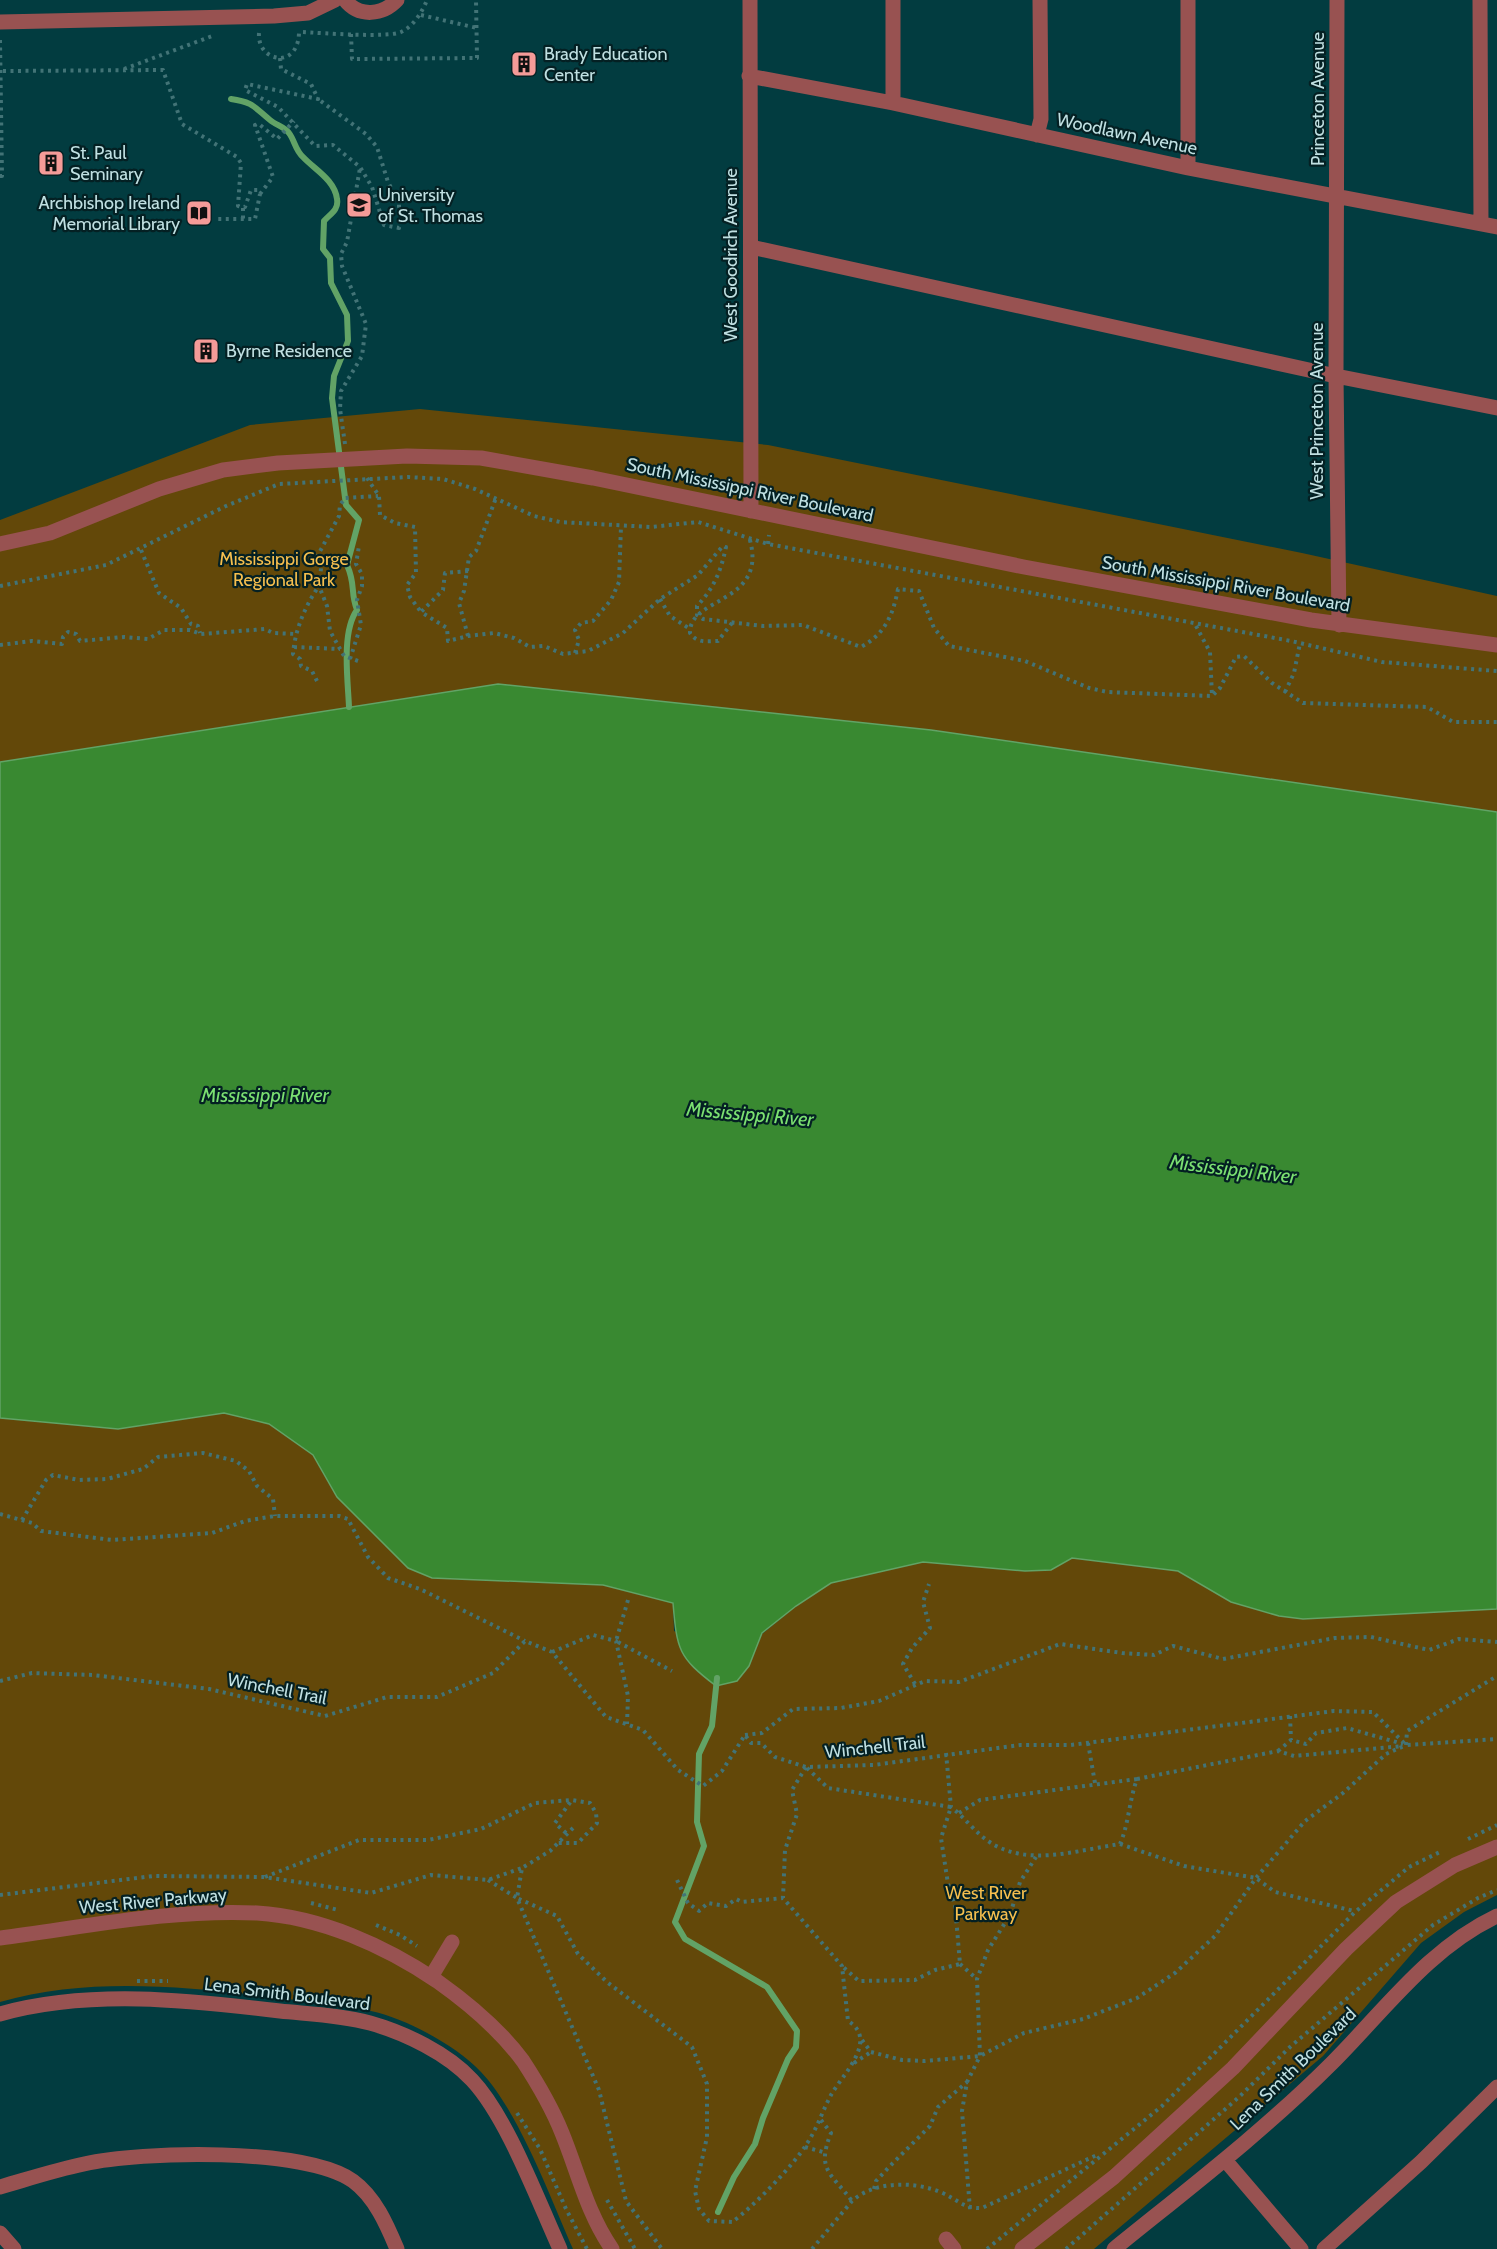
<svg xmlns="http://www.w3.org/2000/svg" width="1497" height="2249" font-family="Cabin,sans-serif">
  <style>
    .green { fill: #634809 }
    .water { fill: #398931; stroke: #62a366; stroke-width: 1.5 }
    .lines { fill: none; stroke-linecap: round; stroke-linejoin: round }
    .stream { stroke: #62a366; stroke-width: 6 }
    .path { stroke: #427376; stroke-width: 4; stroke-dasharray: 3 4.5; stroke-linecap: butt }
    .minor { stroke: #985251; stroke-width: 15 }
    .labels { text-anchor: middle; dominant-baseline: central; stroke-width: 4.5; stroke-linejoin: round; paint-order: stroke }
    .poi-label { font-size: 18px; fill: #c0e0e2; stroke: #042023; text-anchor: start }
    .street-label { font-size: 18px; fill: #c0e0e2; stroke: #042023 }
    .park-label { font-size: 18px; fill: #f6bf4e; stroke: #042023 }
    .water-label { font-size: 20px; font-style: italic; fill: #7be071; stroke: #042023 }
  </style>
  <rect width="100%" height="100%" fill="#023c40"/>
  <path class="green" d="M420,409l348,36 534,108 195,43v216l-566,-82 -433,-46 -498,78v-242l250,-95z
    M224,1413l45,11 44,31 24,42 71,71 25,10 170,7 70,18 1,28 75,35 13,-32 34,-28 35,-23 92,-21 102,9 26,-1 21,-12 106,13 53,31 266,7v286l-33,17 -43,31 -98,113 -229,193h-521c-23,-52 -54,-137 -92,-177 -24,-26 -76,-54 -110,-61 -30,-7 -61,-9 -91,-13 -91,-11 -190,-22 -280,4v-584l118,11z"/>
  <path class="water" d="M498,684l433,46 566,82v797l-194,10 -24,-3 -48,-14 -53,-31 -106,-13 -21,12 -26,1 -102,-9 -92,21 -35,23 -34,27 -13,33 -12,15 -21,5c-38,-29 -39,-36 -43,-83l-70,-18 -171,-7 -24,-10 -71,-71 -24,-42 -44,-31 -45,-11 -106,16 -118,-11v-656z"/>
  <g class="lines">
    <path class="stream" d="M231,99c22,3 23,8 39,21 6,5 15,7 19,13 6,8 6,17 14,24 11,12 32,23 34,42 2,11 -7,15 -13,22l-1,28 7,9 1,25 16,32 1,26 -14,35 -2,22 14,107 13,15 -12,45c9,20 3,27 10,45 -16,22 -9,71 -8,97
      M717,1678l-5,48 -13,28 -2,68 7,24 -29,76 10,17 82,48 30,44 -1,16 -8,12 -25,59 -8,26 -21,33 -16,35"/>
    <path class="path" d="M421,15l56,13
      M303,32c18,1 85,6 98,0 13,-6 21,-20 26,-32
      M259,33c-1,13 7,24 21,25 14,-1 19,-14 19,-26
      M351,34l1,25 125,-1 -1,-58
      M280,58l1,11 30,15 7,15 -71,-15 -2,6 33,17 37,39 18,-1 27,22 12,20 12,38 15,3v-25l-11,-21 -11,-35 -11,-13 -48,-35
      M124,69l91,-34
      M3,71l160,-1 19,54 55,33 4,6 -3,43 7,1 6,-17h7l2,4 -5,25h-39
      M0,176h2l-2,-137
      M260,194l13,-17 -18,-52 4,-1 18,15 17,-18
      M243,208v12
      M345,444l-5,-35 1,-18 21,-35 4,-32 -24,-58 -1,-12 6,-12 13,-74
      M367,478l12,18 1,19 15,8 20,4 1,46 -9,12 3,12 11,15
      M768,544l1,-9
      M141,550l18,43 22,15 10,16 7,2 2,7
      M468,571l-23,2 -2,17 -22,22 26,16 1,13 20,-5 26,-3 20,5 16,9 14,-1 19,8 25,-3 35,-18 37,-34 38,-24 24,-28h4c-5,24 -12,41 -29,59v9l6,4 60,7 40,-1 58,22c24,-13 32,-32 37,-58l21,2 15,37 15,18 76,15 64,27 18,4 105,4 8,-8 16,-31 8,-1 28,27 31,20 124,4 26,15h44
      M0,586l106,-21 120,-59 53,-22 129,-7 35,2 32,10 59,27 26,6 91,5 47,-5 70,22 523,97 91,21 115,9
      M660,599l10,17 20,13
      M732,623l-14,18c-10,0 -21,3 -28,-8 -1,-37 80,-29 59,-96
      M1196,626l14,26 2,44
      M468,636l-9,-33 5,-12 5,-34 7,-6 20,-53
      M0,645l32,-4 30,3 1,-7 5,-5 8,2 4,7 44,-4 24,2 16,-9h26l11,4 64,-5 8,4 23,1
      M294,647l46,2
      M575,653l4,-13 -4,-10 6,-7 12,-2 18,-21 8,-18 2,-56
      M350,659l11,-34 -4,-25 5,-14v-12l-6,-10 3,-18
      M358,661l-14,-5 -14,-25 -3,-25 -8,-20 3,-26 -4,-5 21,-39 1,-11 5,-7 33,-2
      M317,681l-5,-10 -11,-5 -1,-7 -7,-5c2,-24 12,-48 26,-68
      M1285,692l9,-19 6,-30
      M0,1514l32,9 9,8 71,9 100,-7 33,-12 30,-5h64l9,3 20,38 20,21 32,11 105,52
      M22,1520l24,-40 7,-5 26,5 28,-1 36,-10 15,-12 45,-4 33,8 13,10 8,15 16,13 2,17
      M628,1600l-12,41 56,30
      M552,1652l41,-17 23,6 12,55 -1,28
      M0,1681l32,-8 61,2 116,14 116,27 62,-19h50l56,-24 32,-32 27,11 54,65 37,13 35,40 25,16 19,-15 23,-36 6,8h10l14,14 31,10 68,-2 146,-20h51l263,-34 39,1 33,33 91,-6
      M915,1684l-12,-20 9,-16 18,-20 -7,-26 6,-18
      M1290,1716l1,24
      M745,1735l17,-2 31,-24 48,-1 38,-7 46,-20 34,1 101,-38 62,9 32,2 19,-9 50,13 112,-21 36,-1 58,13 30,-11 38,3
      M1088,1743l7,40
      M1406,1745l1,-14 90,-55
      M1278,1751l13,-11 15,4 10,-11 31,-5 56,16
      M946,1753l5,54c13,10 24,25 37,34 39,27 89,9 132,3 9,-21 9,-43 17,-65l-157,21 -21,13
      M807,1768l21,20 123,19 -10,31 7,46 7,21 5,59 -25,6 -20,10 -56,1 -17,-15
      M1137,1779l141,-28 16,5 109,-10
      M573,1828l-23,23 -28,17 -5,30 40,18 21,38 29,28 85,65 15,37v53l-12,54 4,18 10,12 23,1c21,-15 60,-55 74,-77 11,-16 16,-33 25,-50 12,-21 48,-55 17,-74l-6,-55 -59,-68 2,-48 12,-36 -5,-24 14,-23
      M566,1833l-11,-10 17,-23
      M1468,1839l29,-14
      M1120,1844l64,22 72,12 19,14 79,19
      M265,1877l94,-37h69l53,-11 54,-26 37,-3 18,3 6,10 1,10 -19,20h-20
      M488,1880l29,18 82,192 27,111 36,48
      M677,1880l11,23 11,8 9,-8 18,3 10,-7 6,3 41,-4
      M0,1895l153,-19 111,1 107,16 60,-18 57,5 34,-12
      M311,1903l27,7
      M376,1925l24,10 17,11
      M960,1964l17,15
      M137,1981h31
      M256,1989l40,4
      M862,2040l9,12 31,8 23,1 55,-5 44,-23 59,-14 54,-21 38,-25 40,-37 41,-58 49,-57 38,-28 43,-39 20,-9
      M854,2063l17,-11
      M517,2113l23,36 26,60 21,40
      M821,2120l10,13c-15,37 0,40 21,68
      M805,2147l18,5
      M874,2189l2,-8 13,-14 41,-41 8,-19 29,-25
      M607,2200l28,49
      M970,2209l-8,-98 5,-29 13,-26 -3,-77 11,-29 22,-35 10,-33 16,-25
      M812,2249l40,-48c22,-20 62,-20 88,-9 16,6 23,17 42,16l117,-54
      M987,2249l175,-143 193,-194 54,-45 33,-16
      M1066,2249l173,-152 51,-50 143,-122 45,-27 19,-8"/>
    <path class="minor" d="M345,0c14,18 38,15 52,0
      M750,0l1,511
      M893,0v103
      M1337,0l-1,376 3,249
      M1480,0l1,223
      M0,22l274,-6 34,-3 27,-13
      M749,76l144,27 295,65 309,59
      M1037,135l4,-16 -1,-119
      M1188,168v-168
      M751,247l585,129 161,32
      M0,544l50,-11 109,-44 64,-19 55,-7 129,-7 74,2 112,20 431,89 287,53 186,25
      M0,1938c85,-11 171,-29 257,-25 64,4 128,33 180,68 31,22 64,50 86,80 15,23 29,47 39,72 16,39 25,80 50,116
      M431,1977l21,-35
      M0,2014c90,-25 188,-14 280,-3 29,3 61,4 90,12 35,10 77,30 102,57 35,37 66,121 88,169
      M1225,2160l76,89
      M0,2187c28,-8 55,-17 84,-23 57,-13 221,-17 269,17 22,16 34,44 44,68
      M0,2233l14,16
      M946,2239l8,10
      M1022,2249l92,-72 119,-109 113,-119 50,-47 59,-37 42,-18
      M1114,2249c74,-60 150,-118 218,-186 52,-52 97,-115 165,-147
      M1324,2249l97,-87 76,-75"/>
  </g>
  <defs>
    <symbol id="building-square" viewBox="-11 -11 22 22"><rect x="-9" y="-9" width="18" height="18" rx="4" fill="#f59b98" stroke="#042023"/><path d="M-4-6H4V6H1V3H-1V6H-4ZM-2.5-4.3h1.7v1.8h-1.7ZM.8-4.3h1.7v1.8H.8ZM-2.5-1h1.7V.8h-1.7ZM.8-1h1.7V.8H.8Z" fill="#111"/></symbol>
    <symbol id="university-square" viewBox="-11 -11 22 22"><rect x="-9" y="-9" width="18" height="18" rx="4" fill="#f59b98" stroke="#042023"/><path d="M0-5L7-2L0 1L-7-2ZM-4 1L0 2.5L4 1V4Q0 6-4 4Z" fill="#111"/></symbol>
    <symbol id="library-square" viewBox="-11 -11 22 22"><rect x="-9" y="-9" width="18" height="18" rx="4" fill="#f59b98" stroke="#042023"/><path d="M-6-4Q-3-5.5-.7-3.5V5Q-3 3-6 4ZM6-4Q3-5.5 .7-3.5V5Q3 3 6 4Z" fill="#111"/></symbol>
  </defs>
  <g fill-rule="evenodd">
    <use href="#building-square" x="509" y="49" width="30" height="30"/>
    <use href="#building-square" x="36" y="148" width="30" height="30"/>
    <use href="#university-square" x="344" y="190" width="30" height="30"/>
    <use href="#library-square" x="184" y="198" width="30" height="30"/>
    <use href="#building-square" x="191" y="336" width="30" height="30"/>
  </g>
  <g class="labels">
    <g class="poi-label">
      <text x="544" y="54">Brady Education<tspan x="544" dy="21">Center</tspan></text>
      <text x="70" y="153">St. Paul<tspan x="70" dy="21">Seminary</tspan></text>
      <text x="378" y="195">University<tspan x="378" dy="21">of St. Thomas</tspan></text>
      <text x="180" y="203" text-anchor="end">Archbishop Ireland<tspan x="180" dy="21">Memorial Library</tspan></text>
      <text x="226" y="351">Byrne Residence</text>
    </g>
    <g class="street-label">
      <text transform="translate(1318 99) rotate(-90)">Princeton Avenue</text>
      <text transform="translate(1127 134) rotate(12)">Woodlawn Avenue</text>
      <text transform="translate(731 255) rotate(-90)">West Goodrich Avenue</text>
      <text transform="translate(1317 411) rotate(-90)">West Princeton Avenue</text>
      <text transform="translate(750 490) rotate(12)">South Mississippi River Boulevard</text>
      <text transform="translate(1226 584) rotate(10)">South Mississippi River Boulevard</text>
      <text transform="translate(277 1689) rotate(11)">Winchell Trail</text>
      <text transform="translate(875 1747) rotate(-6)">Winchell Trail</text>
      <text transform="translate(153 1901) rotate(-5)">West River Parkway</text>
      <text transform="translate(287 1994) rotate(7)">Lena Smith Boulevard</text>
      <text transform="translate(1293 2069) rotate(-44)">Lena Smith Boulevard</text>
    </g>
    <g class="park-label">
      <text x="284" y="559">Mississippi Gorge<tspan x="284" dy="21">Regional Park</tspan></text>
      <text x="986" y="1893">West River<tspan x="986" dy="21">Parkway</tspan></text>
    </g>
    <g class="water-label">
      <text x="265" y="1095">Mississippi River</text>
      <text transform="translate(750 1114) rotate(5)">Mississippi River</text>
      <text transform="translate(1233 1169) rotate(7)">Mississippi River</text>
    </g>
  </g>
</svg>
